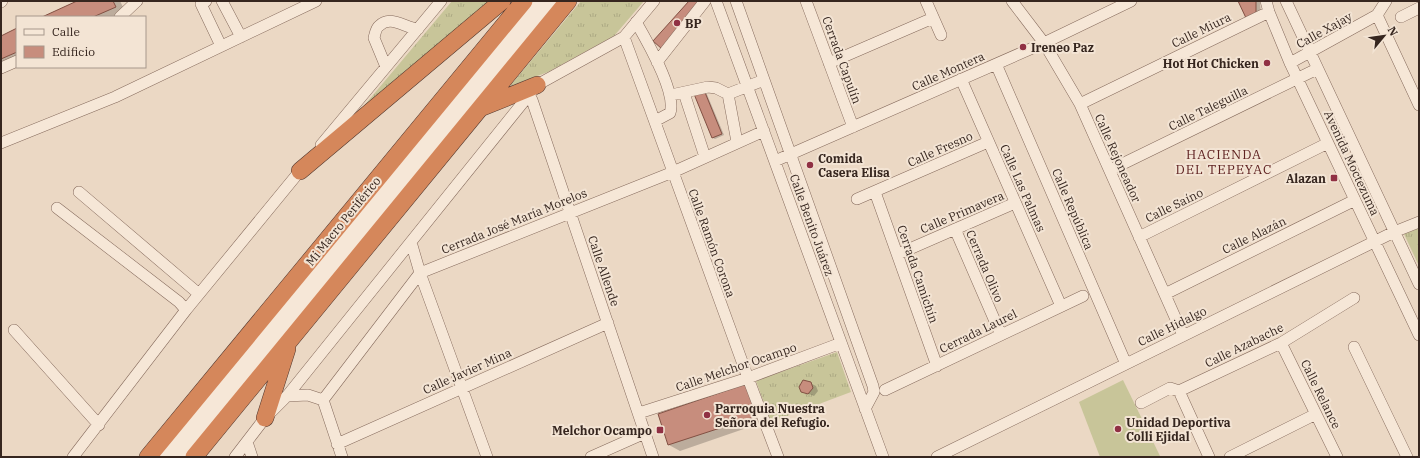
<svg xmlns="http://www.w3.org/2000/svg" width="1420" height="458" font-family="'IBM Plex Serif',serif">
  <style>
    .grass { fill: url(#grass-tufts) }
    .pitch { fill: #c8c599 }
    .shadow { fill: #0003 }
    .building { fill: #c78d7d; stroke: #825043 }
    .lines { fill: none; stroke-linecap: round; stroke-linejoin: round }
    .minor-casing { stroke: #856a5c; stroke-width: 12 }
    .highway-casing { stroke: #533930; stroke-width: 18 }
    .minor { stroke: #f6e7d7; stroke-width: 11 }
    .highway { stroke: #d5875b; stroke-width: 17 }
    .poi-dot { fill: #903043; stroke: #f3e4d4; stroke-width: 1.5 }
    .labels { text-anchor: middle; dominant-baseline: central; stroke-width: 4; stroke-linejoin: round; paint-order: stroke }
    .poi-label { font-size: 12px; font-weight: bold; fill: #36261f; stroke: #f3e4d4; text-anchor: start }
    .street-label { font-size: 12px; fill: #36261f; stroke: #f3e4d4 }
    .neighbourhood-label { font-size: 13px; letter-spacing: 1px; fill: #5f2221; stroke: #f3e4d4 }
  </style>
  <defs>
    <pattern id="grass-tufts" width="24" height="20" patternUnits="userSpaceOnUse"><rect width="24" height="20" fill="#c8c599"/><path d="M3 7l-1-3M5 7V3M7 7l1-3M15 17l-1-3M17 17v-4M19 17l1-3" fill="none" stroke="#aca983"/></pattern>
  </defs>
  <rect width="100%" height="100%" fill="#ebd8c4"/>
  <path class="grass" d="M452,1h43l-148,125z
    M581,1h63l-30,35 -66,36 -38,14z
    M1419,228v38l-15,-32z
    M837,352l14,40 -80,30 -15,-41z"/>
  <path class="pitch" d="M1123,380l37,76 -2,1h-58l-21,-55z"/>
  <path class="shadow" d="M79,1h41l6,12 -10,4h-72z
    M1239,1h21l1,15 -9,4z
    M17,29v33l-16,8v-33z
    M706,92l18,43 -9,4 -2,-1 -18,-43z
    M810,383l6,3 2,5 -4,5 -12,-5z
    M745,385l22,36 -87,30 -11,-6z"/>
  <path class="building" d="M77,1h36l3,6 -23,10h-51z
    M689,1h7l5,4 -39,44 -9,-8z
    M1238,1h18v12l-10,5z
    M17,28v24l-16,7v-23z
    M704,90l18,44 -10,4 -18,-44z
    M803,380l8,2 2,6 -5,6 -7,-2 -2,-5z
    M745,384l12,32 -89,29 -10,-31z"/>
  <g class="lines">
    <defs>
      <path id="minor" d="M206,1l-5,3 20,42
        M222,1l19,36
        M716,1l167,456
        M736,1l137,385 1,6 -9,17
        M806,1l47,126
        M926,1l15,34
        M1012,1l32,42 36,61 103,231
        M1266,1l3,11 21,51 129,272
        M1286,1l133,283
        M1,2l1,-1
        M1377,15l42,90
        M120,17l17,-16
        M1401,17l18,-9
        M636,22c11,19 41,71 34,91l-15,8
        M624,37l124,341 30,79
        M657,62l48,-61
        M829,63l104,-45
        M1290,63l87,-48 9,-14
        M996,64l130,300
        M386,67l-12,-29c1,-4 2,-10 5,-12 11,-12 26,2 39,3
        M1,68l16,-7
        M961,79l100,227
        M684,93l21,64
        M728,94l36,-14
        M529,95l3,5 121,357
        M671,95l37,-8 8,1 12,6 9,48
        M1080,104l189,-92
        M1,143l114,-46 201,-96
        M321,145l120,-144
        M775,161l269,-118 87,-42
        M1110,170l207,-101
        M79,192l120,102
        M875,192l62,174
        M857,199l131,-57
        M57,208l122,94 7,8
        M955,229l46,106
        M1139,237l189,-94
        M411,242l9,31 67,184
        M898,254l117,-51
        M1165,294l190,-94
        M14,330l85,95
        M1281,343l56,114
        M1354,347l53,110
        M885,390l198,-94
        M1179,391l30,66
        M287,396l21,-1 15,5
        M323,400l97,-127 253,-101 91,-41
        M323,400l19,57
        M1141,403l29,-15 9,3 102,-48 73,-45
        M639,413l109,-35 93,-35
        M247,442l5,15
        M337,444l271,-121
        M73,457l113,-147 118,-144
        M165,457l375,-456
        M178,457l375,-456
        M235,457l30,-39 22,-22 250,-311 87,-48 30,-36
        M591,457l54,-24
        M937,457l457,-225 25,-10
        M1230,457l86,-43"/>
      <path id="highway" d="M483,107l54,-22
        M300,171l202,-170
        M265,418l22,-69
        M148,457l376,-456
        M194,457l374,-456"/>
    </defs>
    <use href="#minor" class="minor-casing"/>
    <use href="#highway" class="highway-casing"/>
    <use href="#minor" class="minor"/>
    <use href="#highway" class="highway"/>
  </g>
  <g class="poi-dot">
    <circle cx="677" cy="23" r="4"/>
    <circle cx="1023" cy="47" r="4"/>
    <circle cx="1267" cy="63" r="4"/>
    <circle cx="810" cy="165" r="4"/>
    <rect x="1330" y="174" width="8" height="8" rx="2"/>
    <circle cx="707" cy="415" r="4"/>
    <circle cx="1118" cy="429" r="4"/>
    <rect x="656" y="426" width="8" height="8" rx="2"/>
  </g>
  <g class="labels">
    <g class="poi-label">
      <text x="685" y="23">BP</text>
      <text x="1031" y="47">Ireneo Paz</text>
      <text x="1259" y="63" text-anchor="end">Hot Hot Chicken</text>
      <text x="818" y="158">Comida<tspan x="818" dy="14">Casera Elisa</tspan></text>
      <text x="1326" y="178" text-anchor="end">Alazan</text>
      <text x="715" y="408">Parroquia Nuestra<tspan x="715" dy="14">Señora del Refugio.</tspan></text>
      <text x="1126" y="422">Unidad Deportiva<tspan x="1126" dy="14">Colli Ejidal</tspan></text>
      <text x="652" y="430" text-anchor="end">Melchor Ocampo</text>
    </g>
    <g class="street-label">
      <text transform="translate(1201 30) rotate(-26)">Calle Miura</text>
      <text transform="translate(1324 30) rotate(-29)">Calle Xajay</text>
      <text transform="translate(842 60) rotate(70)">Cerrada Capulín</text>
      <text transform="translate(948 71) rotate(-24)">Calle Montera</text>
      <text transform="translate(1208 108) rotate(-26)">Calle Taleguilla</text>
      <text transform="translate(940 149) rotate(-24)">Calle Fresno</text>
      <text transform="translate(1118 158) rotate(66)">Calle Rejoneador</text>
      <text transform="translate(1352 163) rotate(65)">Avenida Moctezuma</text>
      <text transform="translate(1023 188) rotate(66)">Calle Las Palmas</text>
      <text transform="translate(1174 205) rotate(-26)">Calle Saíno</text>
      <text transform="translate(1073 209) rotate(67)">Calle República</text>
      <text transform="translate(962 212) rotate(-23)">Calle Primavera</text>
      <text transform="translate(343 221) rotate(-51)">Mi Macro Periférico</text>
      <text transform="translate(514 221) rotate(-22)">Cerrada José María Morelos</text>
      <text transform="translate(812 225) rotate(70)">Calle Benito Juárez</text>
      <text transform="translate(1254 235) rotate(-26)">Calle Alazán</text>
      <text transform="translate(712 243) rotate(70)">Calle Ramón Corona</text>
      <text transform="translate(985 266) rotate(67)">Cerrada Olivo</text>
      <text transform="translate(604 271) rotate(71)">Calle Allende</text>
      <text transform="translate(918 274) rotate(71)">Cerrada Camichín</text>
      <text transform="translate(1172 326) rotate(-26)">Calle Hidalgo</text>
      <text transform="translate(978 331) rotate(-26)">Cerrada Laurel</text>
      <text transform="translate(1244 345) rotate(-26)">Calle Azabache</text>
      <text transform="translate(736 367) rotate(-19)">Calle Melchor Ocampo</text>
      <text transform="translate(467 371) rotate(-24)">Calle Javier Mina</text>
      <text transform="translate(1321 394) rotate(64)">Calle Relance</text>
    </g>
    <g class="neighbourhood-label">
      <text x="1224" y="154">HACIENDA<tspan x="1224" dy="15">DEL TEPEYAC</tspan></text>
    </g>
  </g>
  <rect width="1420" height="458" fill="none" stroke="#36261f" stroke-width="4"/>
  <rect x="16" y="16" width="130" height="52" fill="#f3e4d4" stroke="#a7988c"/>
  <rect x="24" y="29" width="20" height="6" fill="#f6e7d7" stroke="#a7988c"/>
  <text x="52" y="36" font-size="12" fill="#36261f">Calle</text>
  <rect x="24" y="46" width="20" height="12" fill="#c78d7d" stroke="#a7988c"/>
  <text x="52" y="56" font-size="12" fill="#36261f">Edificio</text>
  <g transform="translate(1384 36) rotate(61)" stroke="#f3e4d4" stroke-width="3" paint-order="stroke">
  <path d="M0-3L7 15L0 10L-7 15Z" fill="#36261f"/>
  <text y="-6" font-size="11" font-weight="bold" text-anchor="middle" fill="#36261f">N</text>
  </g>
</svg>
